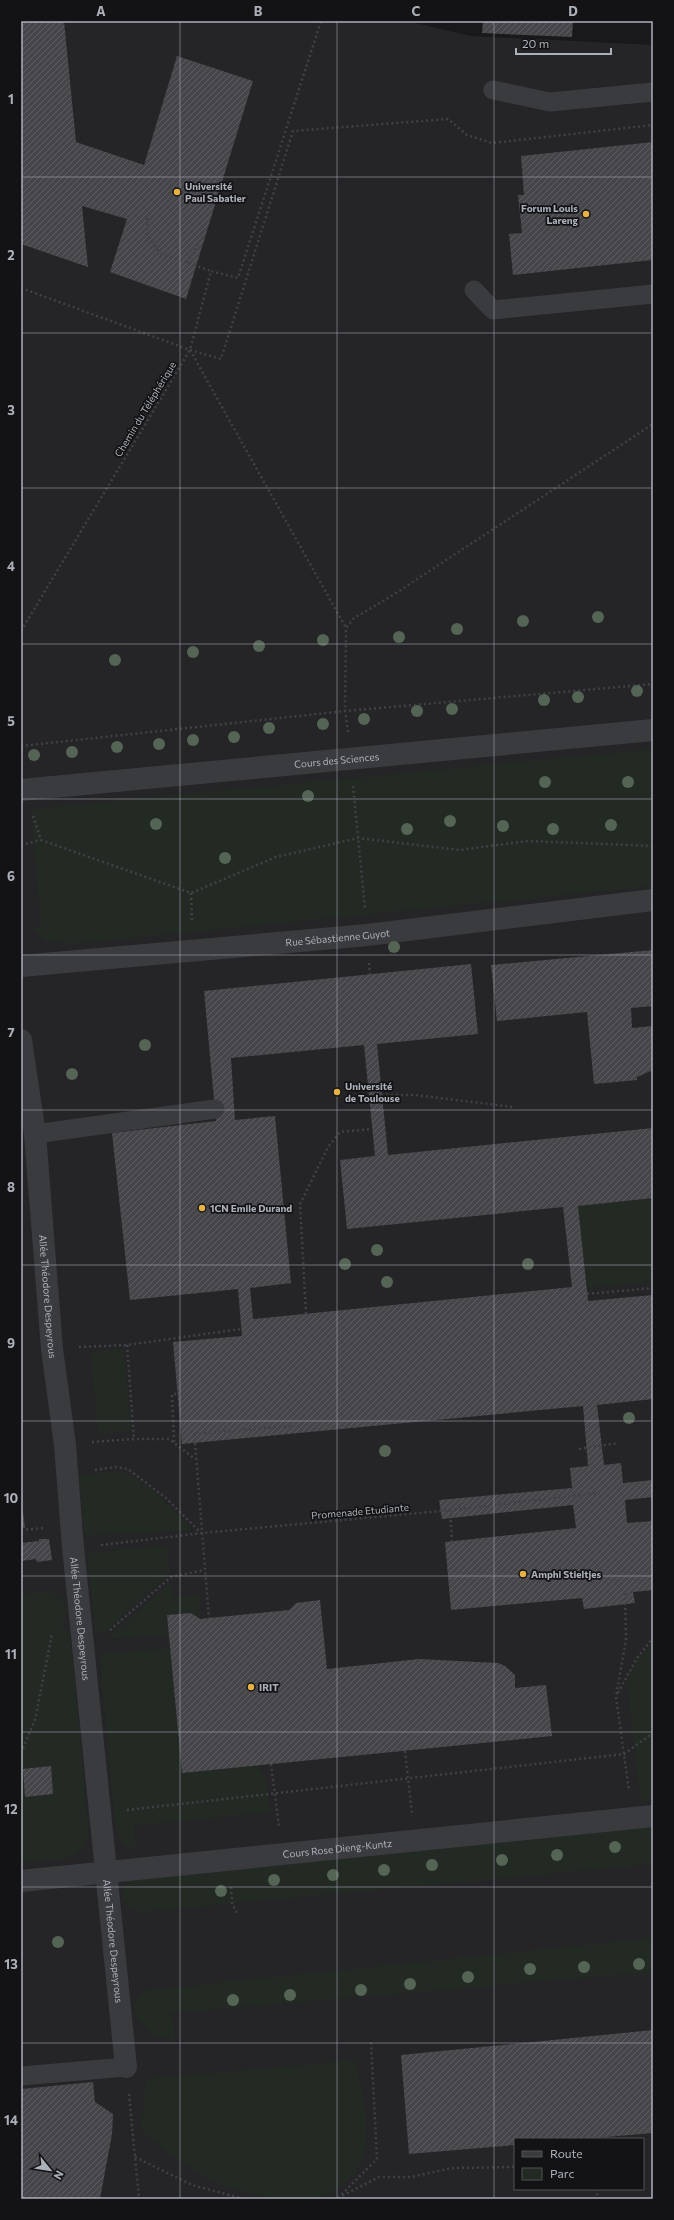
<svg xmlns="http://www.w3.org/2000/svg" width="674" height="2220" font-family="Commissioner,sans-serif">
  <style>
    .built { fill: #252527; fill-rule: evenodd }
    .green { fill: #232a24; fill-rule: evenodd }
    .building { fill: url(#building-hatch); fill-rule: evenodd }
    .lines { fill: none; stroke-linecap: round; stroke-linejoin: round }
    .path { stroke: #404146; stroke-width: 2.5; stroke-dasharray: 2 3; stroke-linecap: butt }
    .lane { stroke: #3a3b3f; stroke-width: 19 }
    .street { stroke: #3a3b3f; stroke-width: 22 }
    .tree { fill: #546455 }
    .grid { fill: none; stroke: #acb0b9; stroke-width: 1; stroke-opacity: 0.55 }
    .poi-dot { fill: #e7b244; stroke: #131315; stroke-width: 1.5 }
    .labels { text-anchor: middle; dominant-baseline: central; stroke-width: 3.5; stroke-linejoin: round; paint-order: stroke }
    .poi-label { font-size: 10px; font-weight: bold; fill: #acb0b9; stroke: #131315; text-anchor: start }
    .street-label { font-size: 10px; fill: #acb0b9; stroke: #131315 }
    .neatline { fill: none; stroke: #acb0b9; stroke-width: 1.5 }
    .grid-label { font-size: 13px; text-anchor: middle; font-weight: bold; fill: #acb0b9 }
  </style>
  <defs>
    <pattern id="building-hatch" width="6" height="6" patternUnits="userSpaceOnUse"><rect width="6" height="6" fill="#46464a"/><path d="M-1 1l2-2M0 6l6-6M5 7l2-2" fill="none" stroke="#5e5e62"/></pattern>
  </defs>
  <rect width="100%" height="100%" fill="#19181a"/>
  <path class="built" d="M21,21h386l64,15 182,9v2154h-632zM515,2139h128v50h-128z"/>
  <path class="green" d="M653,749v137l-581,58 -27,-3 -12,-13 8,-2 -10,-117z
    M653,1198v83l-67,7 -8,-82z
    M124,1349l7,82 -33,3 -7,-82z
    M119,1471c24,4 56,41 73,59l-68,5 -1,-2 -38,3 -6,-61z
    M166,1546l4,27 -64,58 -11,1 -8,-79z
    M171,1582l1,16 28,-3v24l-9,-6 -24,2 1,19 -61,5z
    M50,1591l12,9 7,13 -5,1 -1,17 7,-1 19,206 -7,13 -11,8 -50,5v-268zM51,1766l2,28 -28,3z
    M653,1644v156l-12,2 -14,-118c4,-18 12,-29 26,-40z
    M170,1648l12,124 74,-7 9,11 5,36 -136,14 2,25c-12,-6 -18,-13 -21,-27l-15,-163 5,-7 7,-1z
    M653,1826v38l-513,48 -13,-6c-8,-9 -5,-17 1,-25z
    M653,1938v34l-481,41 3,27 -23,-6 -16,-17 -2,-10 2,-8 11,-9z
    M355,2060c6,27 14,55 11,83 -3,28 -26,50 -53,56 -22,4 -69,-5 -89,-14 -31,-12 -59,-33 -83,-55l5,-51z"/>
  <path class="building" d="M21,21h43l12,121 68,23 33,-109 76,25 -67,218 -76,-27 17,-53 -45,-13 6,61 -67,-23z
    M483,21h90l-1,16 -90,-4z
    M653,142l-1,118 -139,15 -4,-41 13,-1 -4,-38h6l-3,-39z
    M653,950v56l-22,2 1,20 21,-2v44l-16,7v3l-43,4 -7,-72 -90,9 -6,-56z
    M471,964l7,70 -101,10 11,111 265,-27v70l-75,8 10,95 65,-6v104l-56,6 7,60 17,-2 2,20 30,-3v17l-28,3 2,23 26,-2v69l-20,2 2,11 -51,6 -2,-11 -131,12 -6,-68 131,-14 -3,-23 -131,14 -3,-19 133,-12 -2,-20 18,-2 -5,-60 -401,38 -9,-102 69,-6 -4,-47 -108,11 -18,-167 104,-12 -12,-130zM364,1045l11,111 -35,4 7,69 216,-22 9,80 -319,32 -3,-31 41,-5 -16,-167 -40,4 -4,-62z
    M21,1496l4,32h-4z
    M39,1539h10l3,21 -15,2 -1,-3 -15,2v-18l18,-2z
    M320,1600l7,69 92,-10 79,4 7,3 10,9v13l31,-3 6,51 -370,37 -15,-158 24,-2 9,6 89,-9 7,-7z
    M51,1766l2,28 -28,3 -2,-28z
    M653,2030v103l-69,6h-69v6l-106,9 -8,-99z
    M93,2082l2,20 18,12 -1,20 -12,65h-79v-110z"/>
  <g class="lines">
    <path class="path" d="M147,218v17l14,19 50,17
      M187,263l16,-27
      M21,288l169,62 31,9 72,-228 155,-12 19,16 25,8 161,-18
      M190,350l156,278
      M21,631l169,-281 21,-79 27,7 83,-257
      M348,732l-3,-21 1,-83 8,-10 36,-21 263,-173
      M21,746l324,-35 308,-27
      M353,786l12,122
      M33,816l8,24 150,53 85,-36 82,-19 101,12 69,-9 125,5
      M21,845l20,-5
      M191,893l1,30
      M369,963l1,11
      M376,1095h39l98,12
      M587,1294l66,-6
      M306,1314l-6,-110 28,-57 12,-15 32,-3
      M127,1345l7,94
      M79,1347l48,-2 114,-16
      M194,1434l97,-8
      M92,1442l42,-3h35l26,20
      M174,1442l-2,-48h8
      M195,1443l14,175
      M579,1449l40,-6
      M95,1470l21,-3 12,2 38,29 35,35
      M450,1510l2,31
      M21,1530l23,-2
      M101,1545l101,-12 239,-22 157,-18
      M625,1593l1,46 -10,58 13,94
      M110,1630l61,-53 33,-7
      M618,1693l19,-35 16,-20
      M405,1751l7,63
      M21,1753l14,-33 17,-86
      M271,1764l8,63
      M127,1810l497,-56 29,-21
      M231,1887l1,16 5,10
      M129,2094l10,105
      M135,2157l57,28 52,14
      M594,2189l6,10
      M338,2198l41,-21h32l41,-9 63,-1
      M333,2199l5,-1 39,-39 -6,-117"/>
    <path class="lane" d="M493,90l57,12 103,-10
      M474,290l19,20 160,-16
      M35,1134l180,-25
      M21,2076l105,-9"/>
    <g class="street">
      <path id="s1" d="M21,790l632,-60"/>
      <path id="s2" d="M21,966l346,-31 286,-35"/>
      <path id="s3" d="M21,1040l14,94 17,215 13,96 8,102 53,520"/>
      <path id="s4" d="M21,1881l632,-65"/>
    </g>
  </g>
  <g class="tree">
    <circle cx="598" cy="617" r="6"/>
    <circle cx="523" cy="621" r="6"/>
    <circle cx="457" cy="629" r="6"/>
    <circle cx="399" cy="637" r="6"/>
    <circle cx="323" cy="640" r="6"/>
    <circle cx="259" cy="646" r="6"/>
    <circle cx="193" cy="652" r="6"/>
    <circle cx="115" cy="660" r="6"/>
    <circle cx="637" cy="691" r="6"/>
    <circle cx="578" cy="697" r="6"/>
    <circle cx="544" cy="700" r="6"/>
    <circle cx="452" cy="709" r="6"/>
    <circle cx="417" cy="711" r="6"/>
    <circle cx="364" cy="719" r="6"/>
    <circle cx="323" cy="724" r="6"/>
    <circle cx="269" cy="728" r="6"/>
    <circle cx="234" cy="737" r="6"/>
    <circle cx="193" cy="740" r="6"/>
    <circle cx="159" cy="744" r="6"/>
    <circle cx="117" cy="747" r="6"/>
    <circle cx="72" cy="752" r="6"/>
    <circle cx="34" cy="755" r="6"/>
    <circle cx="545" cy="782" r="6"/>
    <circle cx="628" cy="782" r="6"/>
    <circle cx="308" cy="796" r="6"/>
    <circle cx="450" cy="821" r="6"/>
    <circle cx="156" cy="824" r="6"/>
    <circle cx="611" cy="825" r="6"/>
    <circle cx="503" cy="826" r="6"/>
    <circle cx="407" cy="829" r="6"/>
    <circle cx="553" cy="829" r="6"/>
    <circle cx="225" cy="858" r="6"/>
    <circle cx="394" cy="947" r="6"/>
    <circle cx="145" cy="1045" r="6"/>
    <circle cx="72" cy="1074" r="6"/>
    <circle cx="377" cy="1250" r="6"/>
    <circle cx="345" cy="1264" r="6"/>
    <circle cx="528" cy="1264" r="6"/>
    <circle cx="387" cy="1282" r="6"/>
    <circle cx="629" cy="1418" r="6"/>
    <circle cx="385" cy="1451" r="6"/>
    <circle cx="615" cy="1847" r="6"/>
    <circle cx="557" cy="1855" r="6"/>
    <circle cx="502" cy="1860" r="6"/>
    <circle cx="432" cy="1865" r="6"/>
    <circle cx="384" cy="1870" r="6"/>
    <circle cx="333" cy="1875" r="6"/>
    <circle cx="274" cy="1880" r="6"/>
    <circle cx="221" cy="1891" r="6"/>
    <circle cx="58" cy="1942" r="6"/>
    <circle cx="639" cy="1964" r="6"/>
    <circle cx="584" cy="1967" r="6"/>
    <circle cx="530" cy="1969" r="6"/>
    <circle cx="468" cy="1977" r="6"/>
    <circle cx="410" cy="1984" r="6"/>
    <circle cx="361" cy="1990" r="6"/>
    <circle cx="290" cy="1995" r="6"/>
    <circle cx="233" cy="2000" r="6"/>
  </g>
  <path class="grid" d="M180,21v2178M337,21v2178M494,21v2178M21,177h632M21,333h632M21,488h632M21,644h632M21,799h632M21,955h632M21,1110h632M21,1265h632M21,1421h632M21,1576h632M21,1732h632M21,1887h632M21,2043h632"/>
  <g class="poi-dot">
    <circle cx="177" cy="192" r="4"/>
    <circle cx="586" cy="214" r="4"/>
    <circle cx="337" cy="1092" r="4"/>
    <circle cx="202" cy="1208" r="4"/>
    <circle cx="523" cy="1574" r="4"/>
    <circle cx="251" cy="1687" r="4"/>
  </g>
  <g class="labels">
    <g class="poi-label">
      <text x="185" y="186">Université<tspan x="185" dy="12">Paul Sabatier</tspan></text>
      <text x="578" y="208" text-anchor="end">Forum Louis<tspan x="578" dy="12">Lareng</tspan></text>
      <text x="345" y="1086">Université<tspan x="345" dy="12">de Toulouse</tspan></text>
      <text x="210" y="1208">1CN Emile Durand</text>
      <text x="531" y="1574">Amphi Stieltjes</text>
      <text x="259" y="1687">IRIT</text>
    </g>
    <g class="street-label">
      <text transform="translate(145 409) rotate(-59)">Chemin du Téléphérique</text>
      <text stroke="none"><textPath href="#s1" startOffset="317">Cours des Sciences</textPath></text>
      <text stroke="none"><textPath href="#s2" startOffset="318">Rue Sébastienne Guyot</textPath></text>
      <text stroke="none"><textPath href="#s3" startOffset="258">Allée Théodore Despeyrous</textPath></text>
      <text transform="translate(360 1511) rotate(-5)">Promenade Etudiante</text>
      <text stroke="none"><textPath href="#s3" startOffset="582">Allée Théodore Despeyrous</textPath></text>
      <text stroke="none"><textPath href="#s4" startOffset="318">Cours Rose Dieng-Kuntz</textPath></text>
      <text stroke="none"><textPath href="#s3" startOffset="906">Allée Théodore Despeyrous</textPath></text>
    </g>
  </g>
  <rect width="674" height="2220" fill="none" stroke="#131315" stroke-width="44"/>
  <rect x="514" y="2138" width="130" height="52" fill="#131315" stroke="#505257"/>
  <rect x="522" y="2151" width="20" height="6" fill="#3a3b3f" stroke="#505257"/>
  <text x="550" y="2158" font-size="12" fill="#acb0b9">Route</text>
  <rect x="522" y="2168" width="20" height="12" fill="#232a24" stroke="#505257"/>
  <text x="550" y="2178" font-size="12" fill="#acb0b9">Parc</text>
  <g transform="translate(50 2170) rotate(120)" stroke="#131315" stroke-width="3" paint-order="stroke">
  <path d="M0-3L7 15L0 10L-7 15Z" fill="#acb0b9"/>
  <text y="-6" font-size="11" font-weight="bold" text-anchor="middle" fill="#acb0b9">N</text>
  </g>
  <path d="M516 48v6h95v-6" fill="none" stroke="#acb0b9" stroke-width="2"/>
  <text x="522" y="48" font-size="12" fill="#acb0b9" stroke="#131315" stroke-width="3" paint-order="stroke">20 m</text>
  <rect x="22" y="22" width="630" height="2176" class="neatline"/>
  <g class="grid-label">
    <text x="101" y="16">A</text>
    <text x="258" y="16">B</text>
    <text x="416" y="16">C</text>
    <text x="573" y="16">D</text>
    <text x="11" y="104">1</text>
    <text x="11" y="260">2</text>
    <text x="11" y="415">3</text>
    <text x="11" y="571">4</text>
    <text x="11" y="726">5</text>
    <text x="11" y="881">6</text>
    <text x="11" y="1037">7</text>
    <text x="11" y="1192">8</text>
    <text x="11" y="1348">9</text>
    <text x="11" y="1503">10</text>
    <text x="11" y="1659">11</text>
    <text x="11" y="1814">12</text>
    <text x="11" y="1969">13</text>
    <text x="11" y="2125">14</text>
  </g>
</svg>
